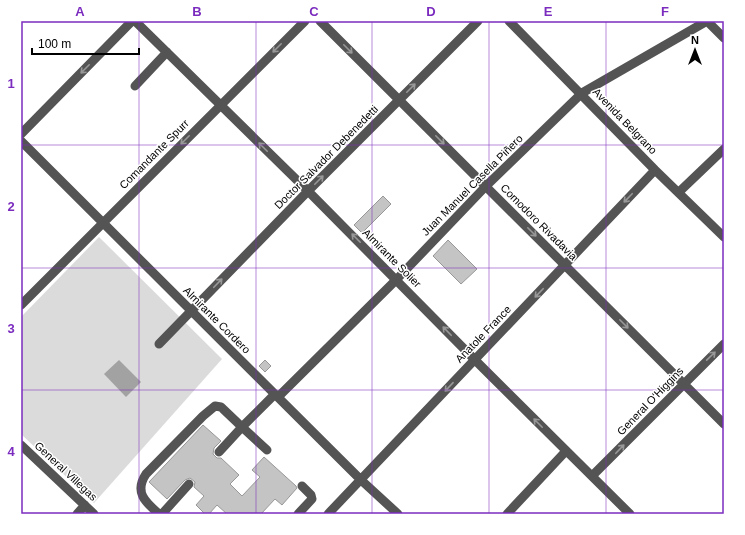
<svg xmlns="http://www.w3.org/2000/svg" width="745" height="535" font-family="Arial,sans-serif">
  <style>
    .green { fill: #dbdbdb }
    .water { fill: #a2a2a2 }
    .building { fill: #c4c4c4; stroke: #989898 }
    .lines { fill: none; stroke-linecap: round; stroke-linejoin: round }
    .minor { stroke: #545454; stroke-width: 9 }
    .oneway { stroke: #989898 }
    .grid { fill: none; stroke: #7b2cbf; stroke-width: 1; stroke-opacity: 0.55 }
    .labels { text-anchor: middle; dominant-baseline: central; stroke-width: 3; stroke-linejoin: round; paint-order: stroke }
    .street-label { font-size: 11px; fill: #000; stroke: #fff }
    .neatline { fill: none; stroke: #7b2cbf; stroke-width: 1.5 }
    .grid-label { font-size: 13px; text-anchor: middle; font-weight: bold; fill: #7b2cbf }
  </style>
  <rect width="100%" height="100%" fill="#fff"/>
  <path class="green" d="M99,237l123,122 -128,144 -73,-69v-117z"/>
  <path class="water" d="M119,360l22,22 -15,15 -22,-23z"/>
  <path class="building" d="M383,196l8,8 -29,29 -8,-8z
    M448,240l29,29 -16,15 -28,-28z
    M265,360l6,6 -6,6 -6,-6z
    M203,425l18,16 -7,7 -1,6 4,4h4l18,17 -9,9 12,12 18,-19 -8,-7 12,-13 32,29 1,2 -15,17 -7,-6 -14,15h-34l-10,-9 -8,9h-4l-9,-9 8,-9 -10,-9 1,-5 -5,-4 -5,2 -18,19 -18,-17z"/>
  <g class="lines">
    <path class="minor" d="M135,21l173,170 174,176 148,147
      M320,21l404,403
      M509,21l146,149 69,67
      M707,21l17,17
      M135,86l32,-34
      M21,134l111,-113
      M21,141l340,339 37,34
      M679,192l45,-43
      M21,305l284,-284
      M159,344l149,-153 170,-170
      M278,397l119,-118 89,-93 96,-93 125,-72
      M21,445l73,69
      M219,452l23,-25 25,23
      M592,476l132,-132
      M77,514l8,-9
      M159,514c-14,-12 -25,-22 -13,-40l57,-58 12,-10 6,1 21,20 33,-33
      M162,514l27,-30
      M298,514l14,-15 -1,-4 -9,-9
      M328,514l327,-344
      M507,514l59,-63"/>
  </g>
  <defs><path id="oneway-shaft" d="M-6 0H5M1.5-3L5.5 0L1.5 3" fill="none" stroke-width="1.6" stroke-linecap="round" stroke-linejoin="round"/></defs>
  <g class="oneway">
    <use href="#oneway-shaft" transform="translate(277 48) rotate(135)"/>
    <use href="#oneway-shaft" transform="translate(348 49) rotate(45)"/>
    <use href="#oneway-shaft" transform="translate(85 69) rotate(135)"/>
    <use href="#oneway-shaft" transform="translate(411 88) rotate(-45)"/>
    <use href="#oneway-shaft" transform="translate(185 140) rotate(135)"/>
    <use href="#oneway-shaft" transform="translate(440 140) rotate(45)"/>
    <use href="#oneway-shaft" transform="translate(263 147) rotate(-135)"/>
    <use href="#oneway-shaft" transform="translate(319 180) rotate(-45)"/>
    <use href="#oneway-shaft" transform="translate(628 198) rotate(134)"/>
    <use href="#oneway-shaft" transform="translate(532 232) rotate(45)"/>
    <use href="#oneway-shaft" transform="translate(356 238) rotate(-135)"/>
    <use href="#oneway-shaft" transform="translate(218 283) rotate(-46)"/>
    <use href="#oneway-shaft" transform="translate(539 293) rotate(134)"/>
    <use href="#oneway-shaft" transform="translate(624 324) rotate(45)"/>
    <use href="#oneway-shaft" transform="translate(447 331) rotate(-134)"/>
    <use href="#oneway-shaft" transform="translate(711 356) rotate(-44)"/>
    <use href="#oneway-shaft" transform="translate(449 387) rotate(133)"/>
    <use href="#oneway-shaft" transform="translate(538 423) rotate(-135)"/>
    <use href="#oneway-shaft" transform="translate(620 449) rotate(-46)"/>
  </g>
  <path class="grid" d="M139,21v493M256,21v493M372,21v493M489,21v493M606,21v493M21,145h703M21,268h703M21,390h703"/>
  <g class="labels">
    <g class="street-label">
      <text transform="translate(625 121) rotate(46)">Avenida Belgrano</text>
      <text transform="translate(154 154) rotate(-45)">Comandante Spurr</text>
      <text transform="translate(326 157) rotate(-45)">Doctor Salvador Debenedetti</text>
      <text transform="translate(472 185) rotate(-45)">Juan Manuel Casella Piñero</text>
      <text transform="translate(539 222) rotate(45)">Comodoro Rivadavia</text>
      <text transform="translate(392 258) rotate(45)">Almirante Solier</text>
      <text transform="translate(217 320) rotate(45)">Almirante Cordero</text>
      <text transform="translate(483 334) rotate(-46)">Anatole France</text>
      <text transform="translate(650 401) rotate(-46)">General O'Higgins</text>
      <text transform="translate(66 471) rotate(43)">General Villegas</text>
    </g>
  </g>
  <rect width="745" height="535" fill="none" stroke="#ffffff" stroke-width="44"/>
  <g transform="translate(695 50)" stroke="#ffffff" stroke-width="3" paint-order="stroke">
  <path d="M0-3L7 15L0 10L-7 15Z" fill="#000000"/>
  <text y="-6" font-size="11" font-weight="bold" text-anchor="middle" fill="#000000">N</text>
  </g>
  <path d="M32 48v6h107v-6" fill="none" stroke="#000000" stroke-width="2"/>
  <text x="38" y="48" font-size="12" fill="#000000" stroke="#ffffff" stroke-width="3" paint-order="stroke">100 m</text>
  <rect x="22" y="22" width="701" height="491" class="neatline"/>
  <g class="grid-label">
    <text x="80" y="16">A</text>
    <text x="197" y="16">B</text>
    <text x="314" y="16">C</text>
    <text x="431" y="16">D</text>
    <text x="548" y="16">E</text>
    <text x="665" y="16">F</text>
    <text x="11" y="88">1</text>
    <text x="11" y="211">2</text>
    <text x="11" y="333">3</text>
    <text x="11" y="456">4</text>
  </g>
</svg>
